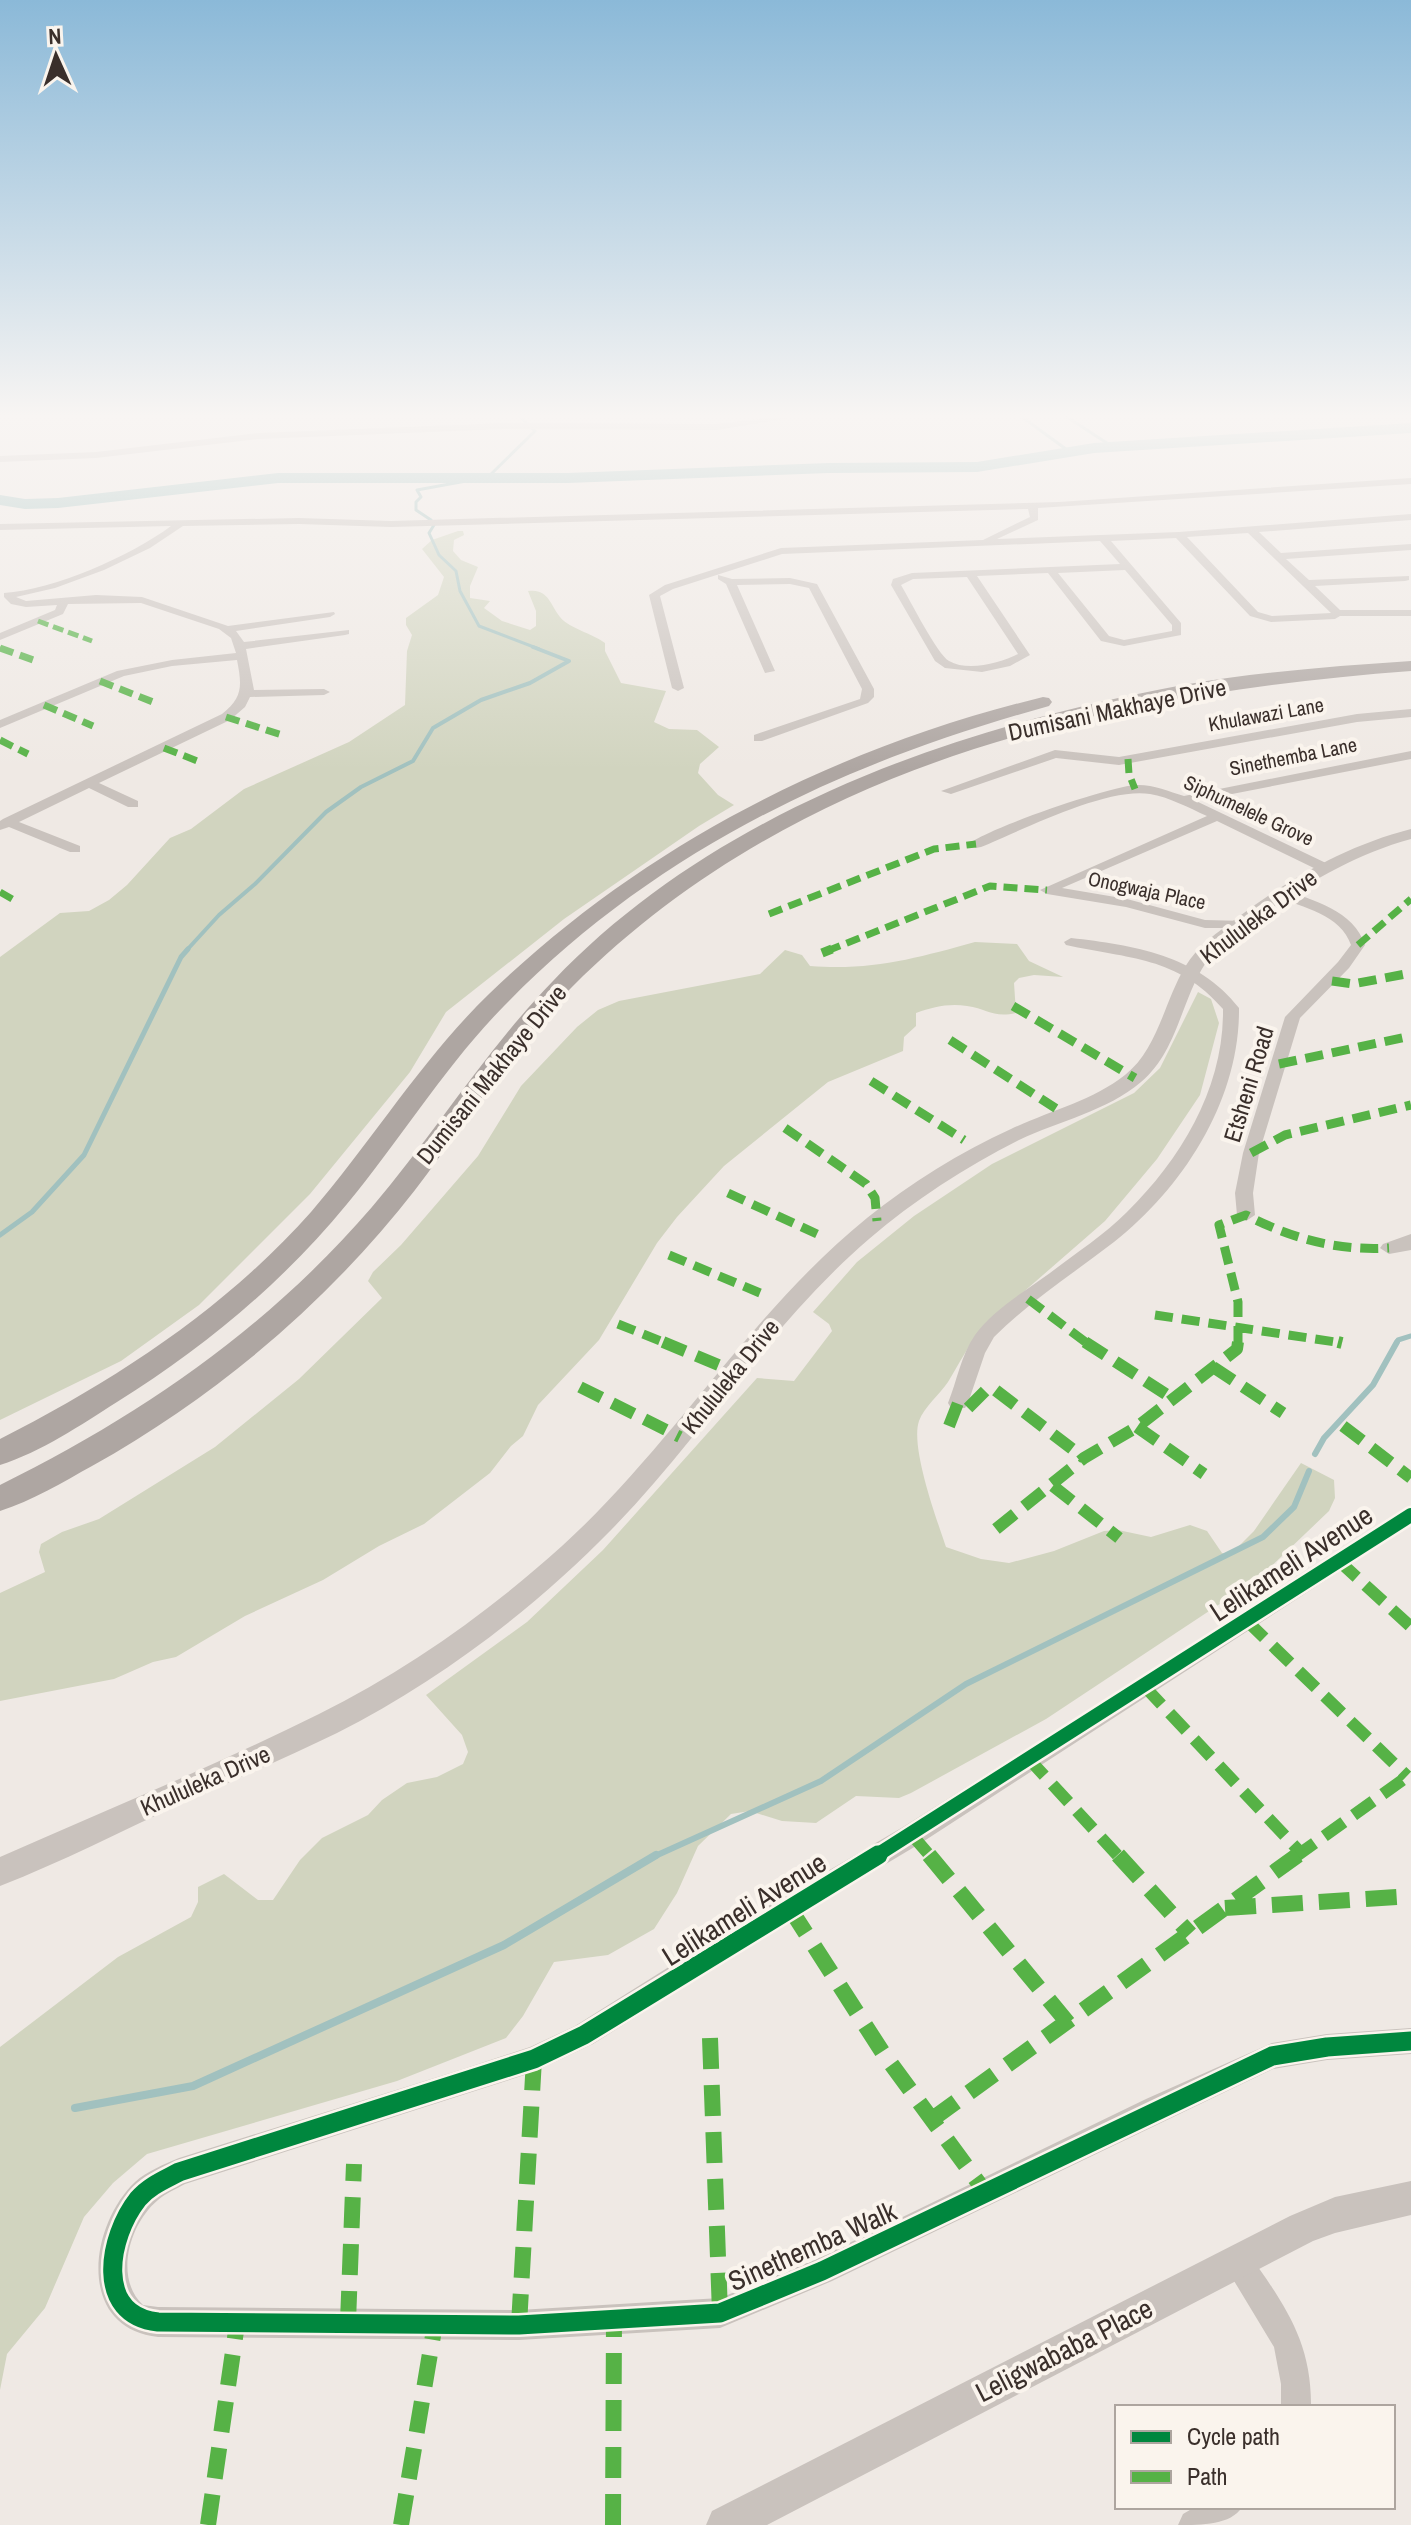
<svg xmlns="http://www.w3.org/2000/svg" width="1411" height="2525" font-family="'Archivo Narrow',sans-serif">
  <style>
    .green { fill: #d1d4bf }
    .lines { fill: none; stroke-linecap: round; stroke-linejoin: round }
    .stream-far4 { stroke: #a1c1bf; stroke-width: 3 }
    .stream-far3 { stroke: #a1c1bf; stroke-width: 4 }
    .stream-far2 { stroke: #a1c1bf; stroke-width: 5 }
    .stream-far1 { stroke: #a1c1bf; stroke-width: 6 }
    .stream { stroke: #a1c1bf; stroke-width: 8 }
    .river { fill: #a1c1bf; fill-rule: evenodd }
    .minor { fill: #c9c2bd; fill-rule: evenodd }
    .tertiary { fill: #c9c2bd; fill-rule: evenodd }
    .primary { fill: #aea6a2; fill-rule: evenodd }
    .quiet-far4 { stroke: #56b246; stroke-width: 5; stroke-dasharray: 11 5; stroke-linecap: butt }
    .quiet-far3 { stroke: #56b246; stroke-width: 7; stroke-dasharray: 14 7; stroke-linecap: butt }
    .quiet-far2 { stroke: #56b246; stroke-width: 9; stroke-dasharray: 18 9; stroke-linecap: butt }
    .quiet-far1 { stroke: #56b246; stroke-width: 12; stroke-dasharray: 24 12; stroke-linecap: butt }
    .quiet { stroke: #56b246; stroke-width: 16; stroke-dasharray: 31 16; stroke-linecap: butt }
    .cycleway-far1-casing { stroke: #faf4ed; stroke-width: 19 }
    .cycleway-casing { stroke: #faf4ed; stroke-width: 24 }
    .cycleway-far1 { stroke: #00873e; stroke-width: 14 }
    .cycleway { stroke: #00873e; stroke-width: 19 }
    .labels { text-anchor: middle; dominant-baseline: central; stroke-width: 8; stroke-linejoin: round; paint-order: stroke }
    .far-street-label { font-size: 20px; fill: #3a2f2b; stroke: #faf4ed }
    .street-label { font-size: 24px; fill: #3a2f2b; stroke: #faf4ed }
    .near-street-label { font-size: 28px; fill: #3a2f2b; stroke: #faf4ed }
  </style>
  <rect width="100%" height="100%" fill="#efe9e4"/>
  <path class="green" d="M458,531h5l1,4 -10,5 -1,11 8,9 17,7 -8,19v12l20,3 -6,7 18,13 28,9 6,-4v-15l-8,-20c20,-3 22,13 32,26 10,12 32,16 45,26v8l16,32 45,8 -12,31 15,7 28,1 22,17 -19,17 -2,9 20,22 16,10 -35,21 -135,93 -118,93 -36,60 -100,122 -111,111 -78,56 -121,59v-463l60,-44 29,-2 20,-11 18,-15 43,-47 21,-9 53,-40 105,-47 56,-37 2,-54 5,-16 -6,-10v-7l32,-23 6,-18 -22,-28 10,-9z
    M975,942l42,2 12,17 34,16 -29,-2 -15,3 -5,5 2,30c-23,5 -28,-4 -49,-7 -18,-3 -34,1 -51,7v13l-12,11 -1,14 -75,31 -104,84 -47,51 -20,26 -58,97 -61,65 -15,31 -12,10 -21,27 -66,51 -45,22 -56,34 -78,36 -69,41 -23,5 -39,17 -114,22v-108l45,-21 -6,-20 2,-8 21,-12 37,-13 116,-72 84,-68 83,-81 -14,-17 5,-9 28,-27 77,-89 43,-70 56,-59 21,-17 21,-9 141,-27 25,-24 17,5 8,11c62,5 107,-8 165,-24z
    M1198,992l13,7 8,24 -19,72 -43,64 -52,62 -124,108c-13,17 -22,35 -33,53 -8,12 -24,25 -29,39 -9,26 18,99 27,126l35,12 28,4 45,-12 50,-20 14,-1 33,7 39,-12 17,6 15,22 8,2 24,-24 47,-68 33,17 1,18 -6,13 -70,67 -213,141 -135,74 -12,5 -43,-2 -40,27 -34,-2 -32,-10 -19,3 -33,32 -21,47 -23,36 -46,26 -54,7 -31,54 -17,22 -109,43 -250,73 -34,29 -29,34 -39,91 -38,46 -7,36v-343l118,-90 73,-40 7,-15v-15l26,-13 34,26h15l27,-40 22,-22 46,-23 14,-15 25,-17 30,-6 26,-13 5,-12 -6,-17 -36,-40 101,-73 76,-72 154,-172 37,3 38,-50 -3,-7 -16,-12 44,-50 57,-46 78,-52 142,-71 26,-25z"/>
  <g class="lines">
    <path class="stream-far4" d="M1022,417l48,35
      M1067,417l46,30
      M486,479l49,-48 -15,-14
      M431,520l-15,-10v-8l5,-5 -4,-7 60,-11
      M434,525l-5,8 10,22 17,16 4,20 19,35 60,23"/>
    <path class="stream-far3" d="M186,951l33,-36 36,-31 71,-72 35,-25 52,-26 20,-33 48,-28 49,-17 39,-22 -36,-14"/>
    <path class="stream-far2" d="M0,1235l32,-23 52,-57 97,-198 7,-8
      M1396,1344l2,-4 13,-4"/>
    <path class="stream-far1" d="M1315,1454l9,-16 49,-53 24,-43
      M653,1857l168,-76 145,-97 297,-147 31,-30 15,-36"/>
    <path class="stream" d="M75,2108l118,-22 311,-141 152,-90"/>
    <path class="river" d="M1411,423v10l-317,20 -117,19 -148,1 -261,10h-290l-220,25 -33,1 -25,-4v-10l25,4 33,-1 220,-25h290l261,-10 148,-1 117,-19z"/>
    <path class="minor" d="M775,417h20l-78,13 -214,-1 -244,10 -163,19 -96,4v-6l96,-4 163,-19 244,-10 214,1z
      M1411,478v6l-373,24v12l-41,19 182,-7 232,-18v6l-152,12 22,21 130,-9v6l-125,9 23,21 100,-4v4l-4,1 -90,5 25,24h71v6h-71l-5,3 -64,3 -21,-6 -74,-78 -65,3 70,82v12l-57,11 -23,-5 -53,-68 -71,3 53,79 -20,11 -28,6 -37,-4 -10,-7 -44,-76 2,-6 19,-6 208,-9 -20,-23 -318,13 -109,35 -13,7 24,92 -6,3 -6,-3 -23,-93 16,-10 116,-37 202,-8 47,-23 -2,-8 -637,18 -92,-3 -116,2 -33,22 -46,22 -49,18 -39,9 10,4 70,-6 46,2 86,29 106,-14 1,2 -5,3 -94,14 8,11 105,-12v4l-4,1 -99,14 8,41 70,-1 6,3 -6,3 -74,2 -5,10 -15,13 -131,63 39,18v6h-10l-39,-19 -70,34 61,24v6h-10l-61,-25 -9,3v-9l3,-2 219,-105c21,-17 20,-28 15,-54l-65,6 -48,10 -124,52v-8l117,-49 55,-11 64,-7 -5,-15 -12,-9 -78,-26 -73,1 -5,10 -63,26v-7l55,-23 2,-5 -31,2 -15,-3 -7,-7v-4c49,-3 127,-37 167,-67l-171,4v-6l299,-6 92,3 668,-19zM1248,533l83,80 -59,3 -14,-4 -71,-75zM1125,570l47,55v6l-48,9 -15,-4 -51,-63zM967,577l51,77c-18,9 -50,18 -69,7 -12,-7 -39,-61 -48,-76l12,-6z
      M718,575l14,4 58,-1 27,6 57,105v8l-6,6 -106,38h-8v-6l106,-36 2,-10 -53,-101 -19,-4 -53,1 38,86 -10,2 -39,-89 -8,-5z
      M1411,709v8l-54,5 -238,43 -63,-7 -105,36 -10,-3 114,-41 64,7 238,-43z
      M1411,751v8l-215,42 132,63v6h-10l-101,-49 -155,67 65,11 78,21 40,1v6l-5,1h-35l-79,-21 -79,-13 -7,-4 167,-74c-18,-8 -38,-19 -57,-22 -44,-7 -127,36 -169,53l-5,1 -7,-4c19,-16 139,-57 166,-59 17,-1 33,6 49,11z
      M1281,890c32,9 73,21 84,55l-16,23 -49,50 -41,135 -6,40 2,22 -9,6 -9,-6 -2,-22 8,-40 42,-136 53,-55 13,-17c-10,-30 -48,-38 -75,-48v-6z
      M1071,938c62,7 127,17 168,70 1,91 -55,179 -125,234 -40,31 -84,59 -120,95l-9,16 -17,50 -3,5h-14l-3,-5c9,-22 13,-48 27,-68 18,-25 50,-44 75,-62 26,-20 54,-38 77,-61 55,-54 97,-125 96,-203 -46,-53 -94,-50 -157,-64l-2,-3z
      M1411,1234v16l-22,4 -9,-6 3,-4z
      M1411,1507v18l-490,318 -169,101 -159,100 -59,28 -349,112c-9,5 -19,9 -27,16 -29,24 -44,78 -15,105l15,2 361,3 201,-12 92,-37 334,-162 126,-56 55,-9 84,-6v26l-84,6 -54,9 -441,212 -112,47 -201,12 -361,-3c-82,-9 -69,-111 -23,-155 12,-11 30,-18 44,-24l284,-89 67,-22 45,-21 159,-100 169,-99z
      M1237,2246l10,5c36,52 65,89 64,156h-30v-23l-7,-37 -52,-86 5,-10z
      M1195,2507h47c-11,18 -40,18 -64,18l5,-11z"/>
    <path class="tertiary" d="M1411,829v10c-62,17 -114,50 -166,89 -14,11 -30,21 -40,36 -24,37 -28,88 -64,118 -34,29 -82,39 -122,58 -53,27 -105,60 -150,99 -99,85 -167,198 -257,290 -79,81 -174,153 -275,204 -51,25 -104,47 -156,71 -60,27 -119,58 -181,82v-29c106,-47 215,-91 319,-143 88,-44 170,-102 243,-168 111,-101 188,-233 305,-328 44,-35 93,-66 144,-89 38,-18 81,-28 114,-54 33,-26 39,-73 60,-108 13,-22 32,-34 52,-49 54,-40 108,-72 174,-89z
      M1411,2181v34l-76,18 -22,8 -546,284h-61l6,-14 578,-295 45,-19z"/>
    <path class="primary" d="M1411,661v10c-305,23 -614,91 -839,316 -60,60 -105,135 -157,203 -88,113 -198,206 -323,276 -29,16 -60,35 -92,45v-26c142,-70 269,-158 372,-278 63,-74 114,-157 181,-226 163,-171 403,-254 630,-296 75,-13 152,-19 228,-24z
      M1043,697l6,1 3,4 -3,4c-207,57 -393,144 -545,300 -59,60 -103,133 -157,198 -65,79 -143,144 -230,198 -36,23 -76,50 -117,63v-26c114,-58 225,-130 311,-227 61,-71 111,-153 178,-218 155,-150 346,-246 554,-297z"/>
    <path class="quiet-far4" d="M38,621l54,20
      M0,648l3,1"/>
    <path class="quiet-far3" d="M0,648l36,13
      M100,681l53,21
      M44,705l49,21
      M226,717l59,19
      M0,740l28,14
      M164,748l36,14
      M1128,759l1,15 6,15
      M0,892l14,8
      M769,914l165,-65 42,-5
      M1358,945l53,-46
      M827,951l163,-65 57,4"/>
    <path class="quiet-far2" d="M822,953l10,-4
      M1332,981l21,3 58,-11
      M1013,1006l122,72
      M950,1040l113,73
      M1279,1064l132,-28
      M871,1081l93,59
      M785,1128l81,56 9,14 2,23
      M1251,1153l34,-18 126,-30
      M728,1193l89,41
      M669,1255l91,38
      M1028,1299l60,45
      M1155,1315l187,28
      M618,1324l50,20
      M1238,1344v-42l-19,-77 27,-10c46,24 92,36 143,33"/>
    <path class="quiet-far1" d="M663,1342l70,29
      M1085,1342l87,56
      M1338,1342l4,1
      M1213,1367l70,46
      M580,1387l100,50
      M949,1426l9,-23 10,5 19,-19h7l90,69
      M1343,1426l68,52
      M1137,1427l67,47
      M1053,1486l66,52
      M996,1529l88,-71 53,-31 100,-78 1,-7
      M1339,1561l72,66
      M1247,1621l160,155
      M1145,1687l156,166
      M1028,1758l91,99
      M912,1835l19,22
      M1295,1857l116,-83"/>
    <path class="quiet" d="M929,1855l139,168
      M1118,1855l72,79
      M789,1907l94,146 103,140
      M1225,1908l186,-12
      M710,2038l10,275
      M931,2120l367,-265
      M348,2322l6,-158
      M519,2325l15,-266
      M208,2525l29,-201
      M401,2525l34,-201
      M613,2525l1,-205"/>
    <defs>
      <path id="cycleway-far1" d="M874,1857l537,-342"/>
      <path id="cycleway" d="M878,1855l-294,180 -50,24 -355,113c-15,8 -30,14 -41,27 -30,38 -44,116 20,123l361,3 201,-12 102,-42 450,-215 55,-9 84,-6"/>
    </defs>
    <use href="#cycleway-far1" class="cycleway-far1-casing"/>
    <use href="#cycleway" class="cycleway-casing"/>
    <use href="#cycleway-far1" class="cycleway-far1"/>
    <use href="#cycleway" class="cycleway"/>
  </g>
  <linearGradient id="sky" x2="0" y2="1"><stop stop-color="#8bb9d8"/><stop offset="0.54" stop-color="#f8f5f3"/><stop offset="1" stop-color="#f8f5f3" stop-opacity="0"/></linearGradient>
  <rect width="1411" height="770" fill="url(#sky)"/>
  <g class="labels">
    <g class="far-street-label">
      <text transform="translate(1266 714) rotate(-10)">Khulawazi Lane</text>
      <text transform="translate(1293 756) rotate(-11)">Sinethemba Lane</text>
      <text transform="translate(1249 810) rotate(25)">Siphumelele Grove</text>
      <text transform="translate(1147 890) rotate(12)">Onogwaja Place</text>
    </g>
    <g class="street-label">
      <text transform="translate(1117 709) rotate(-12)">Dumisani Makhaye Drive</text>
      <text transform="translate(1258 916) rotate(-37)">Khululeka Drive</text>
      <text transform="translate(491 1074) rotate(-51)">Dumisani Makhaye Drive</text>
      <text transform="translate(1248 1084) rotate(-73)">Etsheni Road</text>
      <text transform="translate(730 1376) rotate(-51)">Khululeka Drive</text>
      <text transform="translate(205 1780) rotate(-24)">Khululeka Drive</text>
    </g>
    <g class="near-street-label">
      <text transform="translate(1291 1563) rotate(-33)">Lelikameli Avenue</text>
      <text transform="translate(744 1909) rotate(-32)">Lelikameli Avenue</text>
      <text transform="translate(812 2246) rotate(-24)">Sinethemba Walk</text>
      <text transform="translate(1064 2350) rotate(-27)">Leligwababa Place</text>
    </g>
  </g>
  <rect x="1115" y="2405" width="280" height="104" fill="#faf4ed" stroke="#ada59f" stroke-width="2"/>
  <rect x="1131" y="2431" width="40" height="12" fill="#00873e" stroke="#ada59f" stroke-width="2"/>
  <text x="1187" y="2445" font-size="24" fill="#3a2f2b">Cycle path</text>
  <rect x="1131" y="2471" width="40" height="12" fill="#56b246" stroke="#ada59f" stroke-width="2"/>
  <text x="1187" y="2485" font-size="24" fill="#3a2f2b">Path</text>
  <g transform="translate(56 56) rotate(357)" stroke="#faf4ed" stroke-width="6" paint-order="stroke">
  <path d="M0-6L14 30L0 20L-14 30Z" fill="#3a2f2b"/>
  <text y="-12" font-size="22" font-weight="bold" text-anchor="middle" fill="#3a2f2b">N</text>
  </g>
</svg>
